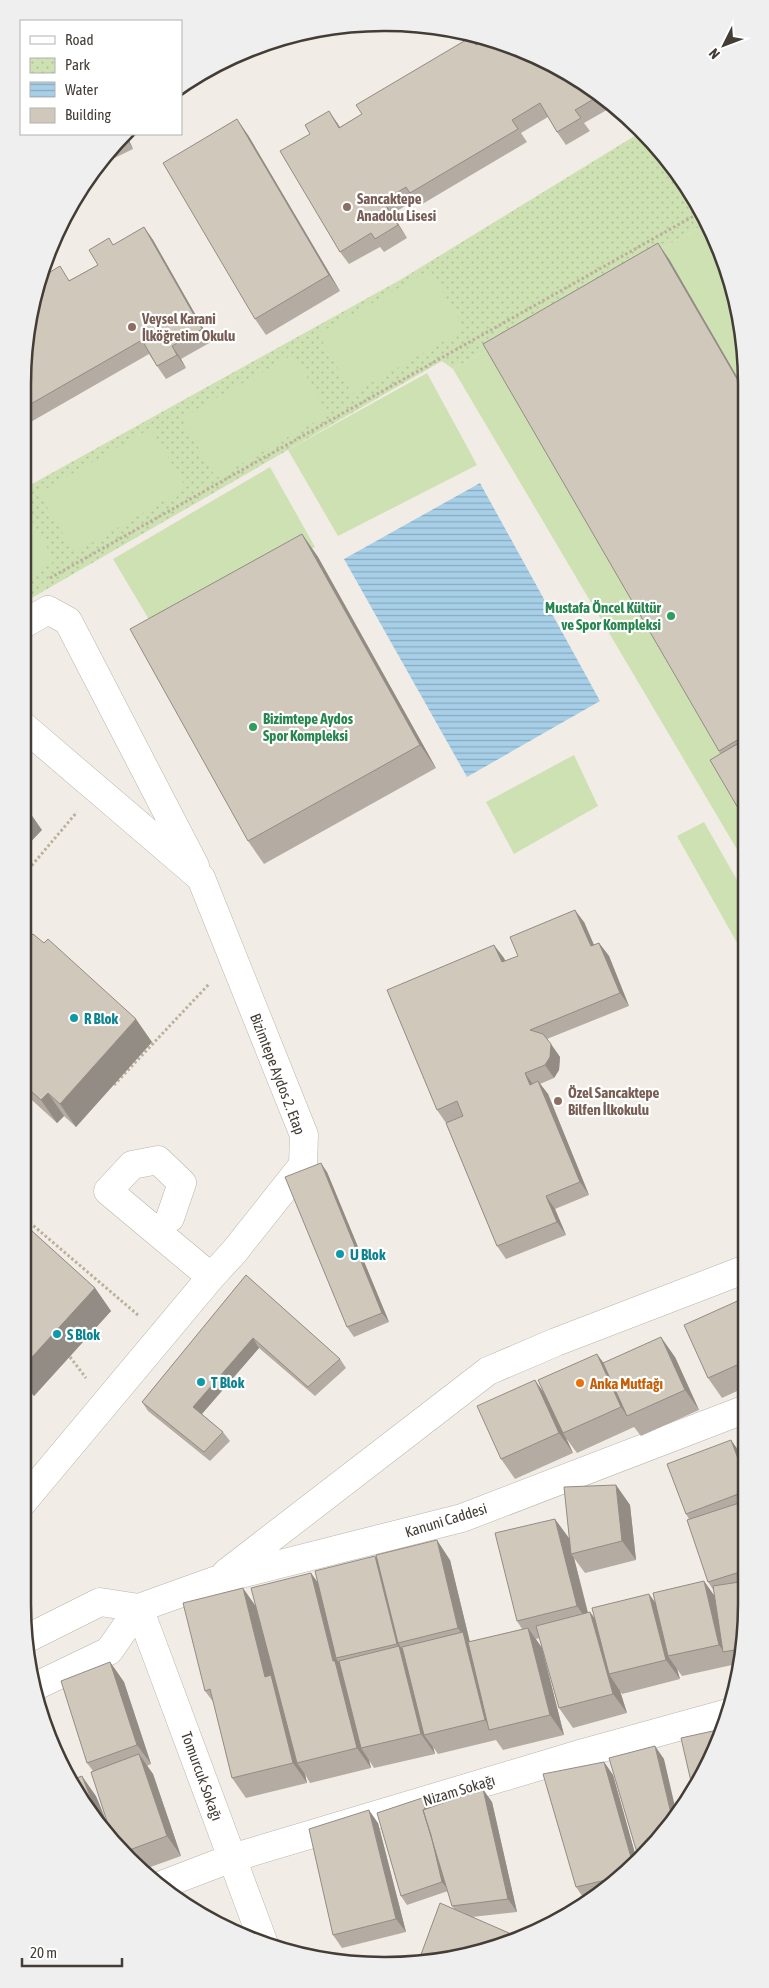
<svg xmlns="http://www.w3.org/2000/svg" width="769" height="1988" font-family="'Asap Condensed',sans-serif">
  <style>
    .park { fill: url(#park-dots) }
    .garden { fill: #cee1b2 }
    .water { fill: url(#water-rules) }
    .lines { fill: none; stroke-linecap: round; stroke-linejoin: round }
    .minor-casing { stroke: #bbb4a9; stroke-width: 29 }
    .path { stroke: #bcaf9c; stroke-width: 3; stroke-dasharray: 2.5 2.5; stroke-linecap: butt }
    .minor { stroke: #fff; stroke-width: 28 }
    .wall { fill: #b4aca2 }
    .shaded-wall { fill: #928c84 }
    .building { fill: #d1c8bc; stroke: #928c84 }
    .education-dot { fill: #8d6e63; stroke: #fff; stroke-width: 2 }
    .leisure-dot { fill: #2e9e5b; stroke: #fff; stroke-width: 2 }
    .culture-dot { fill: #0f9aa8; stroke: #fff; stroke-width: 2 }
    .food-dot { fill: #e8710a; stroke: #fff; stroke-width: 2 }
    .labels { text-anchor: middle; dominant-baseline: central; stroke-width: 4.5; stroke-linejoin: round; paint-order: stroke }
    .education-label { font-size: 15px; font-weight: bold; fill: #785e54; stroke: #fff; text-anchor: start }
    .leisure-label { font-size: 15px; font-weight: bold; fill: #27864d; stroke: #fff; text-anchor: end }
    .culture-label { font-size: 15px; font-weight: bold; fill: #0d838f; stroke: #fff; text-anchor: start }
    .street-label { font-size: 15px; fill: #433d36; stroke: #fff }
    .food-label { font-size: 15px; font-weight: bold; fill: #c56008; stroke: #fff; text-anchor: start }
    .rim { fill: none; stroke: #433d36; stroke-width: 2.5 }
  </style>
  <defs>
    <pattern id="park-dots" width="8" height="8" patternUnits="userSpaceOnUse" patternTransform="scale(1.25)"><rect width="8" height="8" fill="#cee1b2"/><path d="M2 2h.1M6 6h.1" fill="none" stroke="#b2c29a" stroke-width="1.8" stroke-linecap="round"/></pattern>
    <pattern id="water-rules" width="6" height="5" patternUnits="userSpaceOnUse" patternTransform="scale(1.25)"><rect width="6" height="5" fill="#a7d0e8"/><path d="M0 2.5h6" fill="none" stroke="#8aaabd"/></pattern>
  </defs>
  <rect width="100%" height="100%" fill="#f1ede6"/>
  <path class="park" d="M641,132l16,14 48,78 -252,145 -11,-8 -419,242v-114l377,-209z"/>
  <path class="garden" d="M705,224l14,22 24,91 2,526 -292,-494z
    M430,270l35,59 -113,65 -34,-60z
    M294,354l34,60 -112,64 -35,-60z
    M427,373l50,92 -139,71 -50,-86z
    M151,428l35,60 -112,65 -35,-60z
    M270,467l45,80 -158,86 -44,-74z
    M22,505l33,56 -32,19h-1z
    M574,755l24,51 -84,48 -28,-52z
    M704,822l41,72v63l-68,-121z"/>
  <path class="water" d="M480,483l120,218 -133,76 -123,-218z"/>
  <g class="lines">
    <defs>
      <path id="minor" d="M22,625l26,-15 20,11 127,245
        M22,725l179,153 103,257 -1,30 -69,87 -23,25 -189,226
        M170,1218l12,-35 -24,-23 -26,5 -24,26 103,86
        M226,1573l262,-202 68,-29 190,-73
        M139,1608l125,336
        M28,1638l72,-36 39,6 78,-28 245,-62 284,-109
        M36,1686l73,-35 30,-43
        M164,1884l68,-26 348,-104 148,-41"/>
    </defs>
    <use href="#minor" class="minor-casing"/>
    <path class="path" d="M50,578l649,-365
      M22,877l55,-65
      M114,1085l96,-102
      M22,1216l116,99
      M70,1357l16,21"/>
    <use href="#minor" class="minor"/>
  </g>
  <path class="wall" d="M471,37l5,7 109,39 27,24 -28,16 6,8 -24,14 -9,-13 -9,-15 -27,16 6,9 -108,64 -4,-6 -23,14 15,24 -23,14 -4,-5 -31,17 -9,-12 -30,-118 30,-7 22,-13z
    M126,134l7,15 -37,18 1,-3z
    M248,135l92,156 -74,44 -11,-16z
    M144,227l9,13 58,102 -30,17 5,9 -20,11 -9,-13 -8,-12 -127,73v-43l24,-110 24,6 28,-15 16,-20z
    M669,259l74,128 2,433 -25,-66 -1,-3z
    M302,534l16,23 118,211 -172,96 -16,-23z
    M584,922l10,23 5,-2 10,13 20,50 -82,33 13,18 -1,13 -5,8 -14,6 8,10 41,101 -34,14 11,26 -60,24 -9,-13 -51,-123 -9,-13 67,-152 1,3 13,-5z
    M22,945l130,97 -76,85 -12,-11 -7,7 -35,-32z
    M327,1172l62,150 -35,15 -7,-10z
    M22,1222l73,66 16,23 -77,85 -12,-11z
    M246,1275l94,84 6,9 -31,28 -56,-48 -57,66 21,18 7,9 -20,20 -62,-50 -6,-9z
    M746,1305v82l-24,11 -14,-20z
    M675,1357l24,53 -58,26 -7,-9 -57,26 -11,-15 7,15 -58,26 -14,-20 44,-65 58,-31z
    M731,1440l15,22v142l-8,67h-1l-5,-6 -50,11 -5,-7 3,10 -58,15 -2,-3 7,22 -54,15 -14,-20 -19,-70 -4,1 6,9 22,87 -61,15 -7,-10 -58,14 -5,-7 2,7 -61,14 -5,-8 2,8 -61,15 -5,-9 2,9 -61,15 -14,-20 -18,-75 -9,-12 50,-86 56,-32 6,9 60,-24 73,2 20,82 52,-13 -5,-8 52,-83 1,3 46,-56 14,20 6,55 -51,13 -11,-15 14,54h2l4,6 61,-15 49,-22 11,16 -1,-6 -6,-9 -19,-63 -3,-5z
    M110,1662l14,20 27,82 -4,2 6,8 28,82 -36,13 -33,-27 -16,-46 12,29 -15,-54 -6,-8z
    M604,1762l9,13 23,82 -43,41 -8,2 -9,-13z
    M492,1802l25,110 -45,5 37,16 5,8 -59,17v-48l-3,-4 -4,-15 -41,14 -6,-9 28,-88z
    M378,1823l28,109 -64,16 -9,-13z"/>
  <path class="shaded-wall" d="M329,111l9,13 10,17 -9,-13z
    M237,119l11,16 92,156 -11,-16z
    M126,134l7,15 -9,-14z
    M383,201l9,13 15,24 -9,-13z
    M144,227l9,13 58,102 -9,-13z
    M658,243l11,16 74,128 1,4z
    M172,346l9,13 5,9 -9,-13z
    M302,534l16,23 118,211 -16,-23z
    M26,807l16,23 -20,21v-41z
    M575,910l9,12 16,37 -9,-13z
    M599,943l10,13 20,50 -9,-13z
    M494,945l10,13 7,17 -9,-13z
    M136,1019l16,23 -76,85 -16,-23z
    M551,1044l9,13 -1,13 -5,8 -9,-13z
    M525,1073l9,13 -4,-1z
    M538,1081l10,13 41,101 -9,-13z
    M48,1093l16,23 -7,7 -16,-23z
    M321,1163l6,9 62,150 -7,-9z
    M546,1196l9,13 11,26 -9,-13z
    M95,1288l16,23 -77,85 -12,-18v-10z
    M661,1337l14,20 24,53 -14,-20z
    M253,1338l6,10 -59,68 -7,-9z
    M597,1354l14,19 16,43 -6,-9z
    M535,1380l14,20 14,33 3,5 7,15 -14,-20z
    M731,1440l14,20 1,2v18z
    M616,1485l14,20 6,55 -14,-19z
    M739,1503l7,10v11z
    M555,1519l14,19 4,15 -2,1 3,4 17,68 -14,-20z
    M437,1540l13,20 41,170 -6,-10 -21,-83 -6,-9z
    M375,1556l14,20 9,67 11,16 15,76 9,12 2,7 -14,-20 -21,-85 -3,-5z
    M311,1573l14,20 11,65 8,12 17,78 8,12 2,8 -14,-20 -24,-87z
    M704,1581l14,20 6,51 -5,-7z
    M243,1588l14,20 40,155 8,11 2,9 -14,-20 -28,-86z
    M649,1594l14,19 5,43 9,13 3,10 -14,-19z
    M590,1612l14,19 5,43 11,17 7,22 -14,-19z
    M528,1628l14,20 22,87 -14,-20z
    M110,1662l14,20 27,82 -14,-19z
    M655,1746l9,13 13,56 -4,7z
    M139,1754l14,20 28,82 -14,-20z
    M604,1762l9,13 23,82 -4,4z
    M82,1776l14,20 20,49 -4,-3 -8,-11z
    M483,1789l9,13 25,110 -9,-13z
    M422,1798l7,10 20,83 -7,-9z
    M369,1810l9,13 28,109 -10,-13z
    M509,1933l5,8 -10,3z"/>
  <path class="building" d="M471,37l5,8 10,-7 99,45 14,13 -24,14 6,8 -24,14 -17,-29 -28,17 6,9 -108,64 -4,-6 -23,14 15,24 -23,14 -4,-6 -31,19 -60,-101 30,-17 -5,-9 24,-14 10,17 23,-14 -6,-9z
    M237,119l92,156 -74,44 -92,-156z
    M124,135l3,5 -12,5z
    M144,227l58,102 -30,17 5,9 -20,11 -15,-26 -120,69v-25l13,-93 7,-21 3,5 15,-9 9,15 29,-16 -9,-15 20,-12 4,7z
    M658,243l86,148v345l-25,15 -236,-407z
    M302,534l118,211 -172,96 -118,-212z
    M744,740l1,80 -35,-60z
    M22,804l4,3 -4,3z
    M575,910l16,36 8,-3 21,50 -90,37 13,4 8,10 -1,13 -5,8 -20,8 5,12 8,-4 42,101 -34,14 11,26 -60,24 -51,-123 17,-7 -6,-15 -20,9 -50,-120 107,-45 8,17 16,-6 -8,-19z
    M33,934l11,9 4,-4 88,80 -76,85 -12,-11 -7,7 -19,-17v-138z
    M321,1163l61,150 -35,14 -62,-150z
    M22,1222l73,66 -73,80z
    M246,1275l94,84 -32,28 -55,-49 -60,69 30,25 -19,20 -62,-50z
    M742,1299l4,9v53l-38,17 -24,-53z
    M661,1337l24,53 -58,26 -24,-53z
    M597,1354l24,53 -58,26 -25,-53z
    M535,1380l24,53 -58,26 -24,-53z
    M731,1440l15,40v11l-60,23 -19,-50z
    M616,1485l6,56 -51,13 -7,-67z
    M739,1503l7,21v46l-38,12 -21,-62z
    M555,1519l22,87 -60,15 -22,-88z
    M437,1540l21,88 -60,15 -22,-88z
    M375,1556l22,88 -61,14 -21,-87z
    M311,1573l22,88h2l22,87 -60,15 -46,-175z
    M704,1581l15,64 -51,11 -15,-63z
    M746,1581v23l-6,45 -17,3 -10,-66z
    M243,1588l22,89 6,-2 22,88 -61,15 -22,-89 -5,2 -22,-88z
    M649,1594l17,66 -57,14 -17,-66z
    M590,1612l23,82 -54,14 -23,-82z
    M528,1628l22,87 -61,15 -21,-88z
    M463,1632l22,88 -61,15 -22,-88z
    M399,1646l22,88 -60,14 -22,-87z
    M110,1662l27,83 -50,18 -26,-82z
    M722,1729l-13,35 -16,26 -12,-52z
    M655,1746l18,76 -35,34 -29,-98z
    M139,1754l28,82 -43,16 -10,-9 -23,-71z
    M604,1762l28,99 -18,17 -38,9 -33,-113z
    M82,1776l22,55 -33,-47 -2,-3z
    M483,1789l25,110 -56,7 -29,-96z
    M422,1798l3,11 -2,1 8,25 11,47 -41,14 -24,-83z
    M369,1810l27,109 -63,16 -24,-106z
    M440,1903l69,30 -5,11 -49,14 -36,2z
    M523,1929l11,3 -14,7z"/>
  <g class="education-dot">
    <circle cx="347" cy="207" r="5"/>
    <circle cx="132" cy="327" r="5"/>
    <circle cx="558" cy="1101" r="5"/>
  </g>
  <g class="leisure-dot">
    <circle cx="671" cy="616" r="5"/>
    <circle cx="253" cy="727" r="5"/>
  </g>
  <g class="culture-dot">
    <circle cx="74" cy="1018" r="5"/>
    <circle cx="340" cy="1254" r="5"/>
    <circle cx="57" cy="1334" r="5"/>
    <circle cx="201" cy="1382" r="5"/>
  </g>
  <circle class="food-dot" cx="580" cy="1383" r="5"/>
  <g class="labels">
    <g class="education-label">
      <text x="357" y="198">Sancaktepe<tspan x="357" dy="17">Anadolu Lisesi</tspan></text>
      <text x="142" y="318">Veysel Karani<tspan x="142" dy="17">İlköğretim Okulu</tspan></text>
      <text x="568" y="1092">Özel Sancaktepe<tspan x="568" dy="17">Bilfen İlkokulu</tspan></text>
    </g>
    <g class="leisure-label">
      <text x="661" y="607">Mustafa Öncel Kültür<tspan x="661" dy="17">ve Spor Kompleksi</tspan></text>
      <text x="263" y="718" text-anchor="start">Bizimtepe Aydos<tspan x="263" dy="17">Spor Kompleksi</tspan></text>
    </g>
    <g class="culture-label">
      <text x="84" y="1018">R Blok</text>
      <text x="350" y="1254">U Blok</text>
      <text x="67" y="1334">S Blok</text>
      <text x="211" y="1382">T Blok</text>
    </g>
    <g class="street-label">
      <text transform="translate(278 1074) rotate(69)">Bizimtepe Aydos 2. Etap</text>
      <text transform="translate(446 1520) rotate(-17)">Kanuni Caddesi</text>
      <text transform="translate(202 1776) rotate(70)">Tomurcuk Sokağı</text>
      <text transform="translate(459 1790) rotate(-17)">Nizam Sokağı</text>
    </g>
    <g class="food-label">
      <text x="590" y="1383">Anka Mutfağı</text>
    </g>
  </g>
  <path d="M0 0H769V1988H0ZM384 31H385A353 353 0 0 1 738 384V1604A353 353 0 0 1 385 1957H384A353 353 0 0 1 31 1604V384A353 353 0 0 1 384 31Z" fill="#f0efef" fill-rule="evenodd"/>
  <path class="rim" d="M384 31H385A353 353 0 0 1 738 384V1604A353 353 0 0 1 385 1957H384A353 353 0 0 1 31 1604V384A353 353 0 0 1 384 31Z"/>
  <rect x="20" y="20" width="162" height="115" fill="#ffffff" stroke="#b4b1af"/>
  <rect x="30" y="36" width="25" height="8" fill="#ffffff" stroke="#b4b1af"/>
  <text x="65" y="45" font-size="15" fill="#433d36">Road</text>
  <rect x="30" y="58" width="25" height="15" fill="url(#park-dots)" stroke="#b4b1af"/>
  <text x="65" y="70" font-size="15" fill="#433d36">Park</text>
  <rect x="30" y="82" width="25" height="15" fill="url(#water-rules)" stroke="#b4b1af"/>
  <text x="65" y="95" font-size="15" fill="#433d36">Water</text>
  <rect x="30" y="108" width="25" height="15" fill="#d1c8bc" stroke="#b4b1af"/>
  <text x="65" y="120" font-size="15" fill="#433d36">Building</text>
  <g transform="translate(724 45) rotate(228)" stroke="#ffffff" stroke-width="4" paint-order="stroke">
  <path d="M0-4L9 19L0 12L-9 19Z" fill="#433d36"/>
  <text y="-8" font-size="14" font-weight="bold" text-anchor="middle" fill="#433d36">N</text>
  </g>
  <path d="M22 1958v8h100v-8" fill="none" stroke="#433d36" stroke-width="2.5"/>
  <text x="30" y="1958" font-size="15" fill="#433d36" stroke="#ffffff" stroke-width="4" paint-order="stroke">20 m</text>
</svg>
